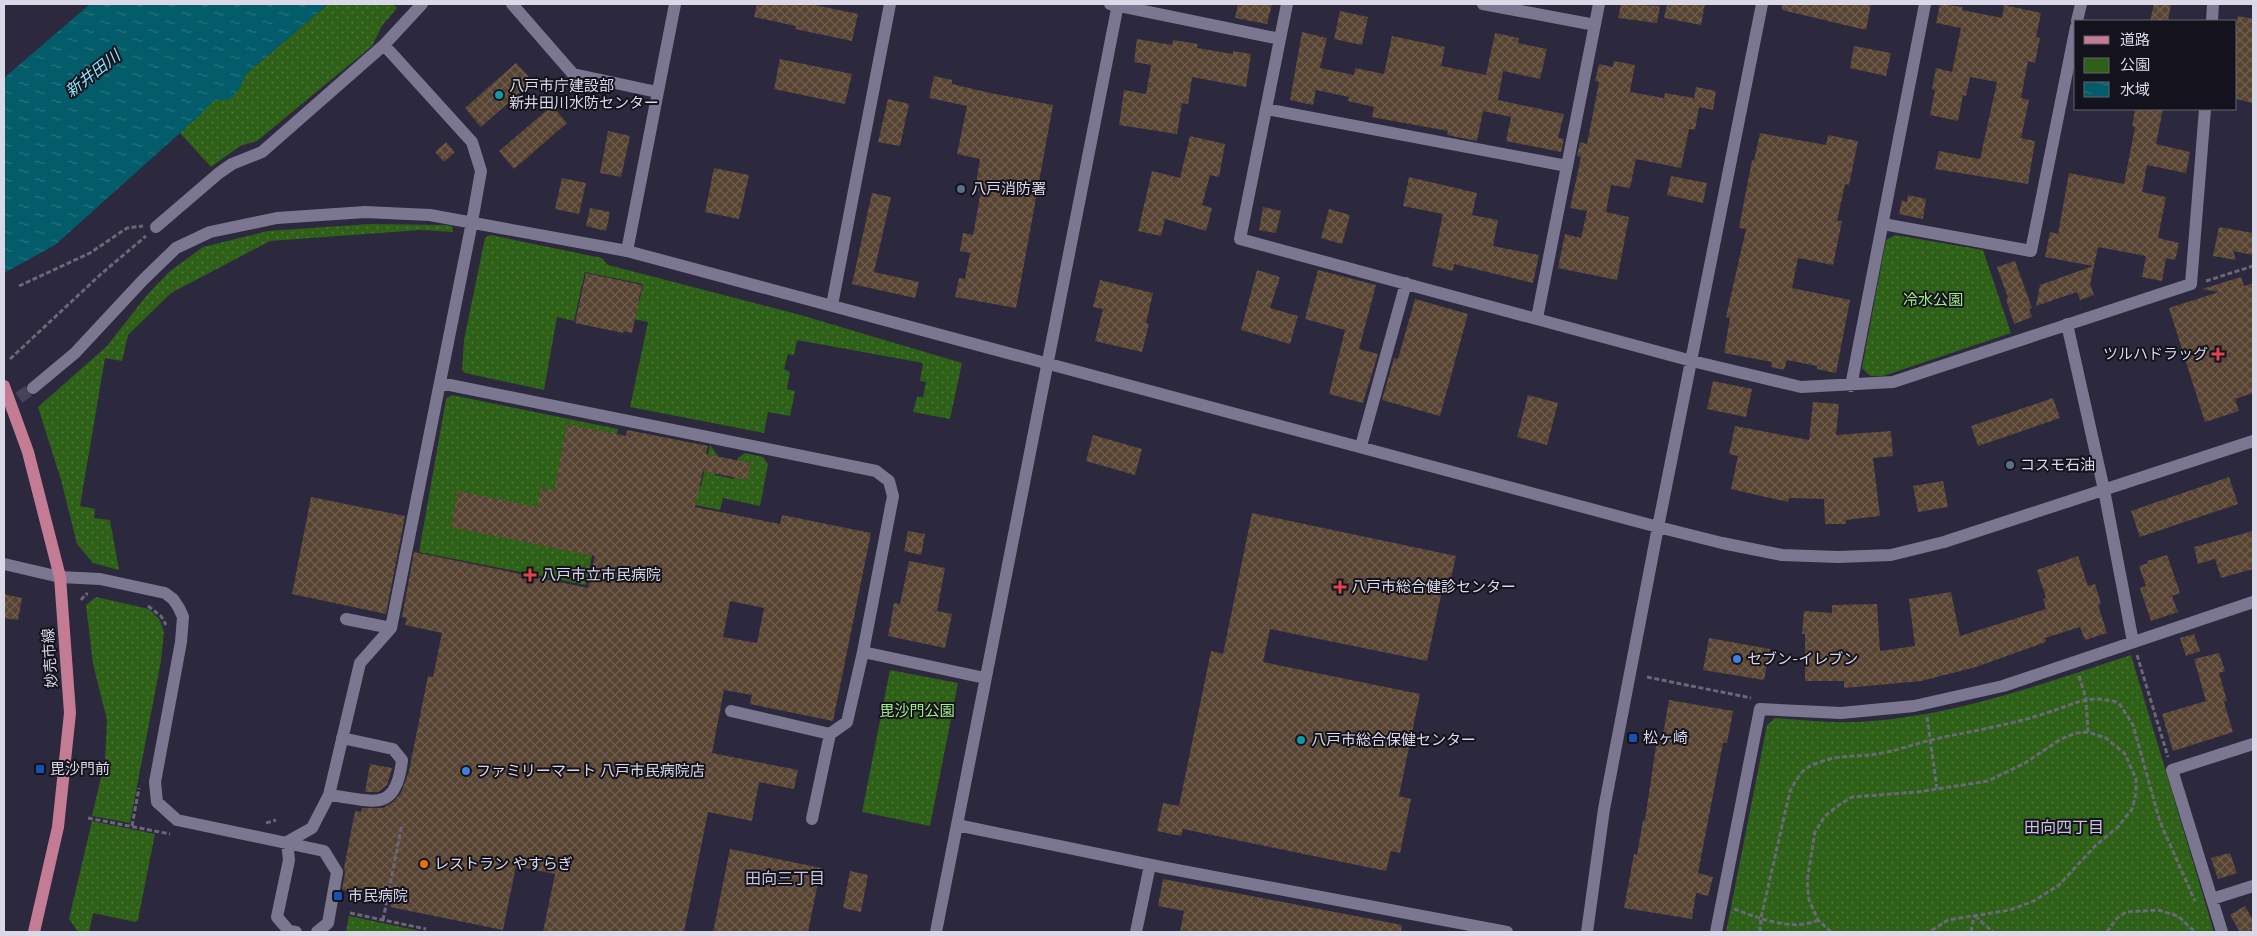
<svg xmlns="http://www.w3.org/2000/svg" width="2257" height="936" font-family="'Nunito Sans','Noto Sans JP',sans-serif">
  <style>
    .green { fill: url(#green-dots) }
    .water { fill: url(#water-ripples) }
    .building { fill: url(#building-cross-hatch); fill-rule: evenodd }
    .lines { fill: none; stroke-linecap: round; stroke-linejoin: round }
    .minor-tunnel { stroke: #464356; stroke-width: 12; stroke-dasharray: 12 6; stroke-linecap: butt }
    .path { stroke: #6a6779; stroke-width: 3; stroke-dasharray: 5 2.5; stroke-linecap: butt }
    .minor { stroke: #7b7790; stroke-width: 12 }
    .major { stroke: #c47c94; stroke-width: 12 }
    .culture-dot { fill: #0f9aa8; stroke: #14121c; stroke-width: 2 }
    .service-dot { fill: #5c6f8a; stroke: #14121c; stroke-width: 2 }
    .health-dot { fill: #e0444e; stroke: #14121c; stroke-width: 2 }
    .shop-dot { fill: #3f7fe0; stroke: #14121c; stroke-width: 2 }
    .transit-dot { fill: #1a4fb4; stroke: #14121c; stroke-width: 2 }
    .food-dot { fill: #e8710a; stroke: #14121c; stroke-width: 2 }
    .labels { text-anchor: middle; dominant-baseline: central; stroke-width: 4; stroke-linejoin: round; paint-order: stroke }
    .poi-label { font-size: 15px; fill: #dbd9e7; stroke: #14121c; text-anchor: start }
    .park-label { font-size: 15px; fill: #a0ec85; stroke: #14121c }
    .street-label { font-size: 15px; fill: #dbd9e7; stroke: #14121c }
    .water-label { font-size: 16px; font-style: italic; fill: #88e5f8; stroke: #14121c }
    .neighbourhood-label { font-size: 16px; fill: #c9c5e0; stroke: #14121c }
  </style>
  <defs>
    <pattern id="green-dots" width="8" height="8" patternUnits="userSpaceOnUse" patternTransform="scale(1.25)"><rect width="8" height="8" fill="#2e6017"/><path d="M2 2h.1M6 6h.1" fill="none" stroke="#4c7639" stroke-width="1.8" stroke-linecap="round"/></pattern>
    <pattern id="water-ripples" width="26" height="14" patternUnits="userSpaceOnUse" patternTransform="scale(1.25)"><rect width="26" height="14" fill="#035c69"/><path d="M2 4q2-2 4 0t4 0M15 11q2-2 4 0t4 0" fill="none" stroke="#27737e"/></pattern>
    <pattern id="building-cross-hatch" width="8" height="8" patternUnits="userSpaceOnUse" patternTransform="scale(1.25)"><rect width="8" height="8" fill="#574332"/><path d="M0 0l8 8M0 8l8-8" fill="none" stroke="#6f5e50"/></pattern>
  </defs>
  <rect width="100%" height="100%" fill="#2c283d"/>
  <path class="green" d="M328,4h65l4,4 -15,18 -10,20 -115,95 -17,5 -29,21 -31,-34 33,-32 25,-10 8,-17z
    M370,224l75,1 7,1 1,6 -33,-2 -150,11 -99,52 -43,42 -6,26 -17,-3 -25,148 15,3 -1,9 16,2 9,50 -26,-7 -16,-19 -16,-64 -23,-73 69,-61 40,-51 22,-23 34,-25 65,-16z
    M490,235l112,23 6,7 189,49 165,49 -12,56 -37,-7 4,-15h6l3,-15 -6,-1 3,-18 -126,-23 -3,15 -6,-1 -4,15 6,3 -3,17 8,2 -5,25 -22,-4 -4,21 -134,-26 18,-85 -20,-4 4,-16h7l4,-18 -58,-12 -11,49 -17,-4 -13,73 -79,-17 -3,-3 2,-30 21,-102z
    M1895,235l88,15 28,83 -128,43h-13l-8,-8 24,-128z
    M452,395l166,34 -32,156 -167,-33 27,-153z
    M710,445l8,11 -3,19 19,4 4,-21 7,-5 18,4 5,7 -8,42 -37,-8 -3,12 -103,-21 4,-19 80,16z
    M96,597l53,12 11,11 4,12 -3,29 -31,162 -38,-7 13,-56 2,-40 -14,-56 -7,-59z
    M2131,655l83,277h-488l41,-207 8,-7c26,2 53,5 79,4 96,-4 187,-38 277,-67z
    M890,670l68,13 -28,143 -68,-14z
    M92,821l63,13 -17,86 -3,2 -42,-9 -4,19h-11l-9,-13z
    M349,916l76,16h-79z"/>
  <path class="water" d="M90,4h238l-82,70 -8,17 -8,8 -17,2 -14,15 -144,129 -51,28v-195z"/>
  <path class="building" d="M757,4h53l48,10 -6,27 -57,-12 1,-3 -42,-9z
    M1238,4h34l-5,20 -32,-6z
    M1621,4l39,2 -3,17 -39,-5z
    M1667,4h38l-4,21 -37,-7z
    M1782,4h89l-5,26 -84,-20z
    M1940,4l23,3 -1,3 40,8 2,-13 37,8 -5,24 4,1 -5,25 -7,-2 -7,37 8,2 -8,38 14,3 -7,43 -93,-15 4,-18 41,8 17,-77 -27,-5 -4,19 -3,-1 -5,26 -28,-6 5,-25 -3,-1 4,-21 16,4 9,-44 -25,-5z
    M2154,4h17l-3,17h-18z
    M1340,11l28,6 -6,28 -28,-6z
    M2238,16l15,3v84l-17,-4v-72z
    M1302,32l25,6 -7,30 34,7 1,-7 29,6 8,-38 53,11 -4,19 45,9 9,-42 24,5 -1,5 29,6 -7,30 -37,-8 -5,29 66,14 -6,24 6,1 -3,13 -55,-11 5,-24 -28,-6 -6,30 -30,-6 1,-4 -76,-14 2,-10 -26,-6 1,-4 -33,-7 -3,15 -23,-5z
    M1137,39l35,6 1,-5 25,4 -1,4 36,6v-3l18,3 -5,33 -54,-10 -4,27 -6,-1 -5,31 -58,-9 5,-35 22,4 5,-29 -17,-3z
    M1854,46l37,7 -5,23 -36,-8z
    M780,59l72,15 -7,30 -71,-15z
    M1614,61l21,4 -5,27 34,6 1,-5 29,5 2,-11 20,4 -3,19 -14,-3 -4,23 -6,-1 -8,39 -45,-9 -6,29 -19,-3 -5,27 23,5 -12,63 -59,-12 7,-34 16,4 6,-27 -17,-3 11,-51 -4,-1 3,-14 7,2 12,-62 -4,-1 4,-17 14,3z
    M516,63l17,18 -52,46 -16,-19z
    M934,76l18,4v4l38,9 63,12 -37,203 -61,-11 4,-19 6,1 5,-26 -10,-2 3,-18 10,2 8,-44 -6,-1 5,-31 -23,-5 10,-48 -38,-8z
    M888,99l21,5 -9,42 -22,-4z
    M552,106l15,17 -53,46 -15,-18z
    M2135,109h28l-7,35 34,8 -4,21 -39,-8 -5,27 24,5 -8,41 21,5 -4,17 -9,-2 -4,23 -20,-4 4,-21 -48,-9 -8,37 4,11 -14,5 -3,-8 -41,14 4,-21 53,-19 -48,-9 5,-25 8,2 11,-61 55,11 11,-57 -3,-1z
    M608,131l22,5 -9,41 -21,-4z
    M1760,133l66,12 2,-10 30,6 -9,44 -4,-1 -8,37h5l-9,44 -35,-7 -6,30 58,12 -14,73 -19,-4v-3l-30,-6 -3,10 -13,-3 1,-5 -48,-9 6,-35 -4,-1 20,-88 -7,-1 13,-68h2z
    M1190,136l35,8 -6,33 -9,-2 -8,30 10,3 -6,23 -41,-12 -4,17 -23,-5 14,-60 28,7z
    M446,142l9,10 -11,10 -9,-10z
    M714,168l35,7 -10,44 -34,-7z
    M1671,176l36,7 -4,20 -36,-8z
    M1409,177l68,16 -5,22 26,5 -5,26 46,9 -6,28 -79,-19 -1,7 -21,-5 11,-52 -40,-8z
    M562,178l24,5 -7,31 -24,-5z
    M872,193l19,4 -17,75 45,10 -4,16 -63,-14z
    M1908,195l18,4 -3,20 -24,-5 3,-14 5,2z
    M1263,207l18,4 -5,22 -17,-3z
    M590,208l20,4 -4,19 -20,-5z
    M1329,209l21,6 -8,29 -21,-6z
    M2219,227l34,6v22l-20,-4 3,9 -23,-4z
    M2015,261l17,47 -3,1 3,8 -18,7 -8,-25 2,-1 -11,-31z
    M1257,270l23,7 -10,31 28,8 -8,28 -49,-14z
    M1318,270l58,15 -17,64 19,5 -15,49 -34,-9 16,-64 -40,-11z
    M586,273l56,12 -10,48 -8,-2 -1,2 -48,-10z
    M2241,277l3,9 9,-3v110l-18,6 4,12 -34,11 -36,-114 50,-16 -17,-3z
    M1100,280l53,13 -7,30 3,1 -7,28 -47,-11 8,-32 -10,-2z
    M1415,299l53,15 -28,102 -58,-16 12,-42 4,1z
    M1713,381l39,8 -6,28 -39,-8z
    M1528,395l30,8 -11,42 -30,-8z
    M2053,398l7,20 -82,28 -7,-20z
    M1813,402l26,2 -3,31 55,-4 2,25 -20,2 7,58 -34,4v4h-21l-1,-25 -35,-1 -1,4 -57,-13 7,-33 -9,-2 6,-28 74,14z
    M567,424l59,12 1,-6 81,16 -2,8 44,9 -3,17 -44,-9 -8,36 85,17 2,-9 89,18 -38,188 -83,-17 2,-9 -28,-5 -12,63 86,17 -4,19 -35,-7 -7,39 -44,-9 -24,120h-141l12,-58 -39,-8 -13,64 -113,-23 2,-7 -50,-10 3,-17 -1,-5 11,-57 6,1 1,-4h21l10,-6 8,-9 8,-22 19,-95 5,1 9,-44 -37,-8 2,-7 -5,-1 12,-65 174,36 7,-32 -144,-29 7,-36 79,16 4,-19 13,2zM730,601l34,7 -7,35 -34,-6z
    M1093,435l49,14 -7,26 -49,-14z
    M2229,477l9,27 -98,33 -9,-26z
    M1943,481l5,26 -30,5 -5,-26z
    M311,497l94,19 -19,98 -94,-20z
    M1252,513l204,43 -7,31 -6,-1 -16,75 -157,-32 -7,33 157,32 -21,102 12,3 -11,54 -9,-2 -5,20 -203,-42 -2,7 -24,-5 6,-28 16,3 32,-155 12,3z
    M908,531l17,3 -4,21 -17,-4z
    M2253,531v38l-32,9 -6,-19 -17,5 -4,-17z
    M2167,555l13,38 -8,3 6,16 -27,9 -11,-33 6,-2 -7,-20 9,-3 -1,-2z
    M2078,556l10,30 7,-2 6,20 -3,1 9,28 -22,7 -5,-13 -35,11 1,4 -70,25 -55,14 -77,7v-7h-39v-47h-3l2,-23 28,2v-8l45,-1 3,47 35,-5 -6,-47 42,-7 9,44 86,-27 -3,-10 3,-1 -9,-28z
    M909,561l36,7 -8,43 15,3 -7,34 -57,-12 6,-33 6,1z
    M4,594l18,4 -4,22 -14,-2z
    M2194,634l6,17 -14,5 -6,-18z
    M1709,638l61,11 -6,31 -61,-10z
    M2219,653l6,18 -6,2 8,28 -3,1 9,30 -60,19 -11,-37 44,-13 -12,-42z
    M1669,700l64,11 -6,32h-4l-25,130 15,4 -5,19 -12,-3 -4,26 -68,-11 10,-54 3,1 6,-35h2l12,-81 5,1z
    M370,764l22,4 -5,17 -9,7h-13z
    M730,849l91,19 -13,64h-95z
    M2230,853l7,20 -19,6 -7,-21z
    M850,871l18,4 -7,37 -18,-4z
    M1163,879l239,46 -1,7h-221l4,-21 -26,-5z
    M2245,906l8,14v9l-6,3h-7l-10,-17z"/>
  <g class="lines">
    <path class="minor-tunnel" d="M4,408l29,-20"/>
    <path class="path" d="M2206,281l47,-15
      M19,286l71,-33 37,-25 16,-2
      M10,359l91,-85 45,-38
      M81,600l5,-6h2
      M148,606l13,10 5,9
      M2137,655l31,102
      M2079,676l7,23 2,33
      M1647,677l104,21
      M1927,717l10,72
      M88,818l82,16
      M266,823l10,-3
      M132,826l7,-38
      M1734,909c24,9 59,23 84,11
      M350,913l76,16
      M1975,916l18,16
      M383,920l19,-96
      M1760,932l1,-14 29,-127c6,-11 12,-23 25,-27 26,-11 43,-6 67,-11 17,-3 32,-9 49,-13 38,-9 77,-14 115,-27 31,-9 40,-20 73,-10l14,22 27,97 35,79
      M1831,932l-13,-12 -9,-20 -2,-19 8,-49 10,-16 14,-11 13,-8 66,-5 70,-11 37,-18 36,-24 15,-6 12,-1 18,6 19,16 11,25v14l-4,16 -14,18 -22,18 -37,40 -25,16 -24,9 -62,10 -19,12
      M1971,932l3,-16
      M2107,932l10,-14 9,-6 32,-2 20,6 17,16"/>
    <path class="minor" d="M512,4l61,70 84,18
      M1110,4l170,35
      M1287,4l-47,235 452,122 109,26 92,-5 298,-98 14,-175
      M1483,4l112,21
      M2077,21l4,-17
      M2212,21l1,-17
      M1266,109l301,57
      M1883,224l148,27 45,-224
      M156,227l63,-54 13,-9 30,-12 122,-107 38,-41
      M627,251l48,-247
      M832,305l58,-301
      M1537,318l62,-314
      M2067,324l37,166 29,152
      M440,383l436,88 13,10 4,15 -30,156 122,26
      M1851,386l74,-382
      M33,388l42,-35 68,-73 33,-32 34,-16 67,-14 88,-6 65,3 197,36 1031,276 64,16 60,12 56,2 53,-2 53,-13 309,-101
      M1361,446l45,-163
      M4,564l56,13 40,2 65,14 8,6 6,9 4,9 -2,25 -26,140 2,20 20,18 147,31 13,21 -9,51 -11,9
      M346,619l45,9
      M731,711l99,23 17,-12 16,-70
      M329,795c43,5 67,20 73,-35l-9,-11 -51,-11
      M812,819l18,-85
      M957,825l204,42 346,65
      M287,842l25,-14 17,-33 31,-132 31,-35 81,-406 9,-51 -9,-29 -88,-97
      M287,842l2,18 -12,57 12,14 7,1
      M2212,899l41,-13
      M936,932l182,-928
      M1136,932l14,-67
      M1587,932l17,-123 54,-282 104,-523
      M1716,932l44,-223 81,4 73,-7 89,-20 250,-84
      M2222,932l-50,-162 81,-26"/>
    <path class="major" d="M4,386l24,66 32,125 10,136 -12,114 -24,105"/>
  </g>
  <g class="culture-dot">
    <circle cx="499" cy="95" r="5"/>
    <circle cx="1301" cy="740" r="5"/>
  </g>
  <g class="service-dot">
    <circle cx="961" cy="189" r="5"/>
    <circle cx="2010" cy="465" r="5"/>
  </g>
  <g class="health-dot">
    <path d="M2215.5 346.5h5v5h5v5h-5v5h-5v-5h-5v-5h5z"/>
    <path d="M527.5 567.5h5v5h5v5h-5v5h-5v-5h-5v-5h5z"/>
    <path d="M1337.5 579.5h5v5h5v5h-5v5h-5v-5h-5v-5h5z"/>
  </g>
  <g class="shop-dot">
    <circle cx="1737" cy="659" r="5"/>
    <circle cx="466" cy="771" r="5"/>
  </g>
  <g class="transit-dot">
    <rect x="1628" y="733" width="10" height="10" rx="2.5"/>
    <rect x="35" y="764" width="10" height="10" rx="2.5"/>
    <rect x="333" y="891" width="10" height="10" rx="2.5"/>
  </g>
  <circle class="food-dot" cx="424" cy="864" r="5"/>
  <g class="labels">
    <g class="poi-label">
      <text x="509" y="86">八戸市庁建設部<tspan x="509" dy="17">新井田川水防センター</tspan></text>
      <text x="971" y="189">八戸消防署</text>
      <text x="2208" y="354" text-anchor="end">ツルハドラッグ</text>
      <text x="2020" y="465">コスモ石油</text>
      <text x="541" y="575">八戸市立市民病院</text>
      <text x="1351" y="587">八戸市総合健診センター</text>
      <text x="1747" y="659">セブン-イレブン</text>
      <text x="1643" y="738">松ヶ崎</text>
      <text x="1311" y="740">八戸市総合保健センター</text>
      <text x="50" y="769">毘沙門前</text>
      <text x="476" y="771">ファミリーマート 八戸市民病院店</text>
      <text x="434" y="864">レストラン やすらぎ</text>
      <text x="348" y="896">市民病院</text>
    </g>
    <g class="park-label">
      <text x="1933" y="300">冷水公園</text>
      <text x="917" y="711">毘沙門公園</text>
    </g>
    <g class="street-label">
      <text transform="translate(50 658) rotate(-94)">妙売市線</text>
    </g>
    <g class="water-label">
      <text transform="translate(93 74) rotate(-38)">新井田川</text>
    </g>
    <g class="neighbourhood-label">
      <text x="2064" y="828">田向四丁目</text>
      <text x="785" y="879">田向三丁目</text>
    </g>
  </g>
  <rect width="2257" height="936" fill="none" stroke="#dbd9e7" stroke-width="10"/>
  <rect x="2074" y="20" width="162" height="90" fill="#14121c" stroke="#64626d"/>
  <rect x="2084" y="36" width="25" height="8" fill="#c47c94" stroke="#64626d"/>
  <text x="2120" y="45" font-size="15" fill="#dbd9e7">道路</text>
  <rect x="2084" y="58" width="25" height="15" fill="#2e6017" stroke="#64626d"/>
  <text x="2120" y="70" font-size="15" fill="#dbd9e7">公園</text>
  <rect x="2084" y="82" width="25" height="15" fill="url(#water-ripples)" stroke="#64626d"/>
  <text x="2120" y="95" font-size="15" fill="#dbd9e7">水域</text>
</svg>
